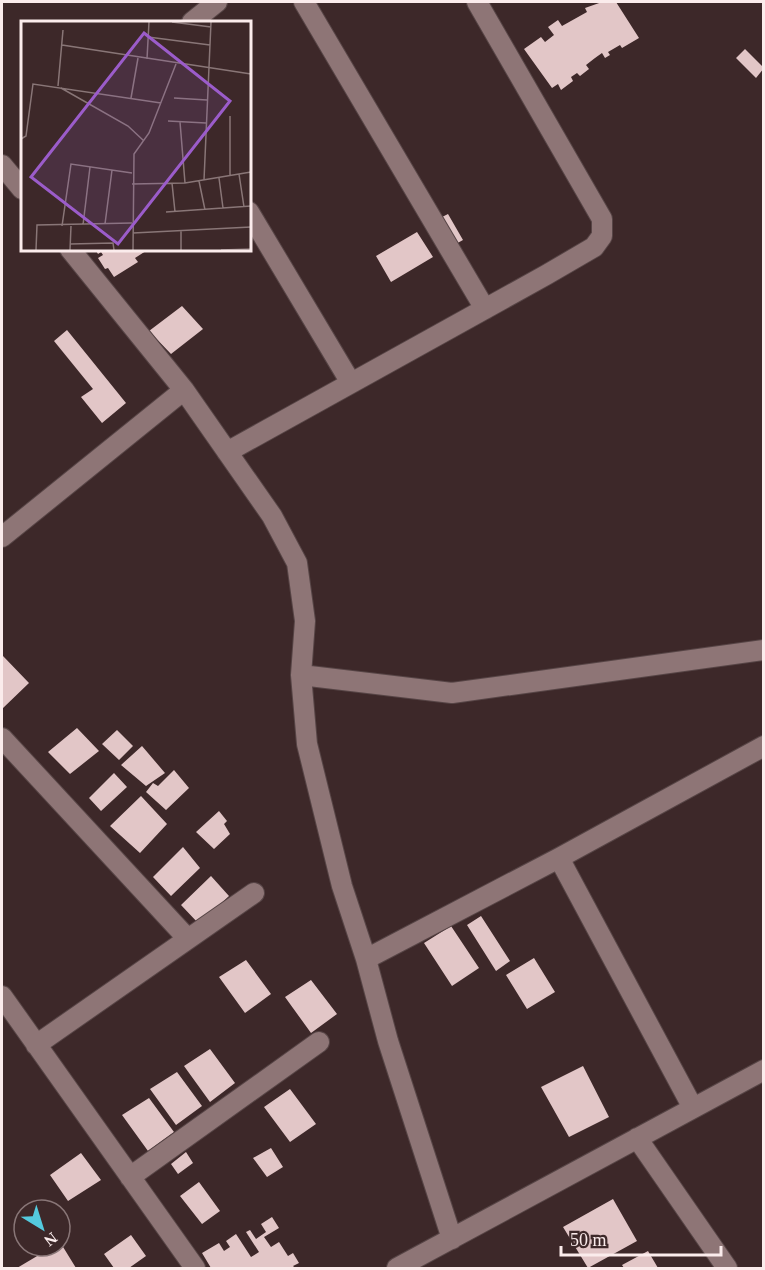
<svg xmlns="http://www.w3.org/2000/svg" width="765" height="1270" font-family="'Times New Roman',serif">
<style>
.building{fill:#e2c6c7}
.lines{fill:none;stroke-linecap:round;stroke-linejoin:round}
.minor-casing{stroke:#574546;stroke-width:22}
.minor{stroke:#8e7576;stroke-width:20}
.inset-road{fill:none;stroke:#897677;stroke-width:1.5}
.view{fill:#9b5cca;fill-opacity:0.15;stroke:#9b5cca;stroke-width:3}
.inset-edge{fill:none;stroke:#fbecec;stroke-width:3}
</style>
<rect width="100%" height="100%" fill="#3d2829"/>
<!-- building -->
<path class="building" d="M 602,2 L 616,2 L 639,38 L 622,48 L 620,45 L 608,52 L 610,55 L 605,58 L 602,53 L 595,58 L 586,65 L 589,69 L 580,76 L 577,73 L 571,77 L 573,81 L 561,90 L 558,84 L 552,88 L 524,49 L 541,37 L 545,42 L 554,35 L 548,27 L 558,20 L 562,26 L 587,12 L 585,8 Z
M 745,49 L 764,68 L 756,78 L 736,58 Z
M 448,214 L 463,240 L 454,245 L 438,219 Z
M 417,232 L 433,257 L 391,282 L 376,256 Z
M 95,249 L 155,249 L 151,252 L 149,249 L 135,258 L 138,262 L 114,277 L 108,268 L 105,269 L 98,258 L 103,255 L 101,252 L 98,254 Z
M 182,306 L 203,329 L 171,354 L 149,331 Z
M 67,330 L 126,403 L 102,423 L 81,397 L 93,389 L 54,341 Z
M 3,656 L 29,683 L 2,709 L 2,658 Z
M 77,728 L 99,751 L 70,774 L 48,752 Z
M 117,730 L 133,746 L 119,760 L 102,744 Z
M 142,746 L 165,773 L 146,786 L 121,765 Z
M 174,770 L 189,788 L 166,810 L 146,792 L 153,783 L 158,786 Z
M 114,773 L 127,787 L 101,811 L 89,798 Z
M 141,796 L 167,824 L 140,853 L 110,826 Z
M 219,811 L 227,821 L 224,824 L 230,834 L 214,849 L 196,832 Z
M 183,847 L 200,868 L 171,896 L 153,877 Z
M 211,876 L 229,896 L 199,924 L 181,905 Z
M 481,916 L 510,961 L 496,971 L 467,925 Z
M 451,926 L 479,968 L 452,986 L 424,943 Z
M 534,958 L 555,992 L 527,1009 L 506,975 Z
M 246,960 L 271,994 L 245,1013 L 219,977 Z
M 311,980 L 337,1014 L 311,1033 L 285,997 Z
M 210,1049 L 235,1083 L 210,1102 L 184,1066 Z
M 583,1066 L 609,1117 L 569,1137 L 541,1087 Z
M 177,1072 L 202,1106 L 176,1125 L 150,1089 Z
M 290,1089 L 316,1124 L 290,1142 L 264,1107 Z
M 149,1098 L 174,1132 L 148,1151 L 122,1115 Z
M 271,1148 L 283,1167 L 267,1177 L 253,1158 Z
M 186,1152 L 193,1163 L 178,1174 L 171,1164 Z
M 81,1153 L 101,1180 L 68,1201 L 50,1175 Z
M 199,1182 L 220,1211 L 202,1224 L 180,1196 Z
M 613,1199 L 637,1241 L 588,1268 L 563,1227 Z
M 272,1217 L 279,1228 L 264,1237 L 271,1247 L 279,1242 L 288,1256 L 293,1253 L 299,1263 L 293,1266 L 295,1268 L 211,1268 L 202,1253 L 219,1243 L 224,1251 L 230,1247 L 226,1241 L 236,1234 L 251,1257 L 259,1252 L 246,1232 L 250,1230 L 256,1239 L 266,1232 L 261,1224 Z
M 131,1235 L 146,1256 L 129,1268 L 114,1268 L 104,1254 Z
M 60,1242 L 76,1268 L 17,1268 L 54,1246 L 60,1246 Z
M 648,1251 L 658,1268 L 624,1268 L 622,1265 Z"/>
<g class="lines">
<defs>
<path id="minor" d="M 304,2 L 485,309
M 192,22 L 217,2
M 2,165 L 22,189
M 249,212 L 351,383
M 70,249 L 184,390 L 272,516 L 297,563 L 305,621 L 301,675 L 307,744 L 342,886 L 366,959 L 388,1041 L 452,1239
M 227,452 L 546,275 L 594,247 L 602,236 L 602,219 L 477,2
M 2,537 L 184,390
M 301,675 L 452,693 L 764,650
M 2,738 L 188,939
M 559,858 L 693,1108
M 366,959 L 559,858 L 764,746
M 2,996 L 195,1268
M 36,1045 L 254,893
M 637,1138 L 727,1268
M 130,1177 L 319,1042
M 397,1268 L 764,1070"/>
</defs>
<!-- minor casing -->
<use href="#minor" class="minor-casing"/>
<!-- minor -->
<use href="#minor" class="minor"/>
</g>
<!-- overview -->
<g transform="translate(21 21)">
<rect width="230" height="230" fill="#3d2829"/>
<path class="inset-road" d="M 151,1 L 190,6M 127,16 L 189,24M 41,24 L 230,53M 126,38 L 128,1M 37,65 L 42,9M 40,67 L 107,105 L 123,120M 110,77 L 117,37M 153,77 L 186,79M 209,95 L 209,155M 147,100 L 185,102M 159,101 L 164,162M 0,118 L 5,115 L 12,63 L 140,82M 218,153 L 223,186M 198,157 L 202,187M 183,159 L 190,1M 178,160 L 184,189M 151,162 L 154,191M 111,163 L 164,162 L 230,151M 145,191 L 230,185M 84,203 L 91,149M 62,204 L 69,146M 41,205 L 50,143 L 111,152M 160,210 L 160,229M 112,212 L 230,206M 49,223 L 92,222 L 93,229M 15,229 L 16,204 L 111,202M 49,229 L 50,205M 112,229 L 113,133 L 128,112 L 155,43M 200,229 L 230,228"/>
<path class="view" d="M 123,12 L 209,80 L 97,223 L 10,156 Z"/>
<rect width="230" height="230" class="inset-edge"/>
</g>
<!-- border -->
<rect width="765" height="1270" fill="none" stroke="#fbecec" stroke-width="6"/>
<!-- north arrow -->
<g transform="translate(42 1228) rotate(142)"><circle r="28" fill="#3d2829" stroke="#897677" stroke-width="1.5"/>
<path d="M0-4.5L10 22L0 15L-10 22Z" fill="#54cade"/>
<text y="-9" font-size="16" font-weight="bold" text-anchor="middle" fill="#fbecec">N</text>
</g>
<!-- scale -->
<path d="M561 1246v9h160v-9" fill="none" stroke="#fbecec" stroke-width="3"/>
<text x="570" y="1246" font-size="18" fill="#fbecec" stroke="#3d2829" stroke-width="4.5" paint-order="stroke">50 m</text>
</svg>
